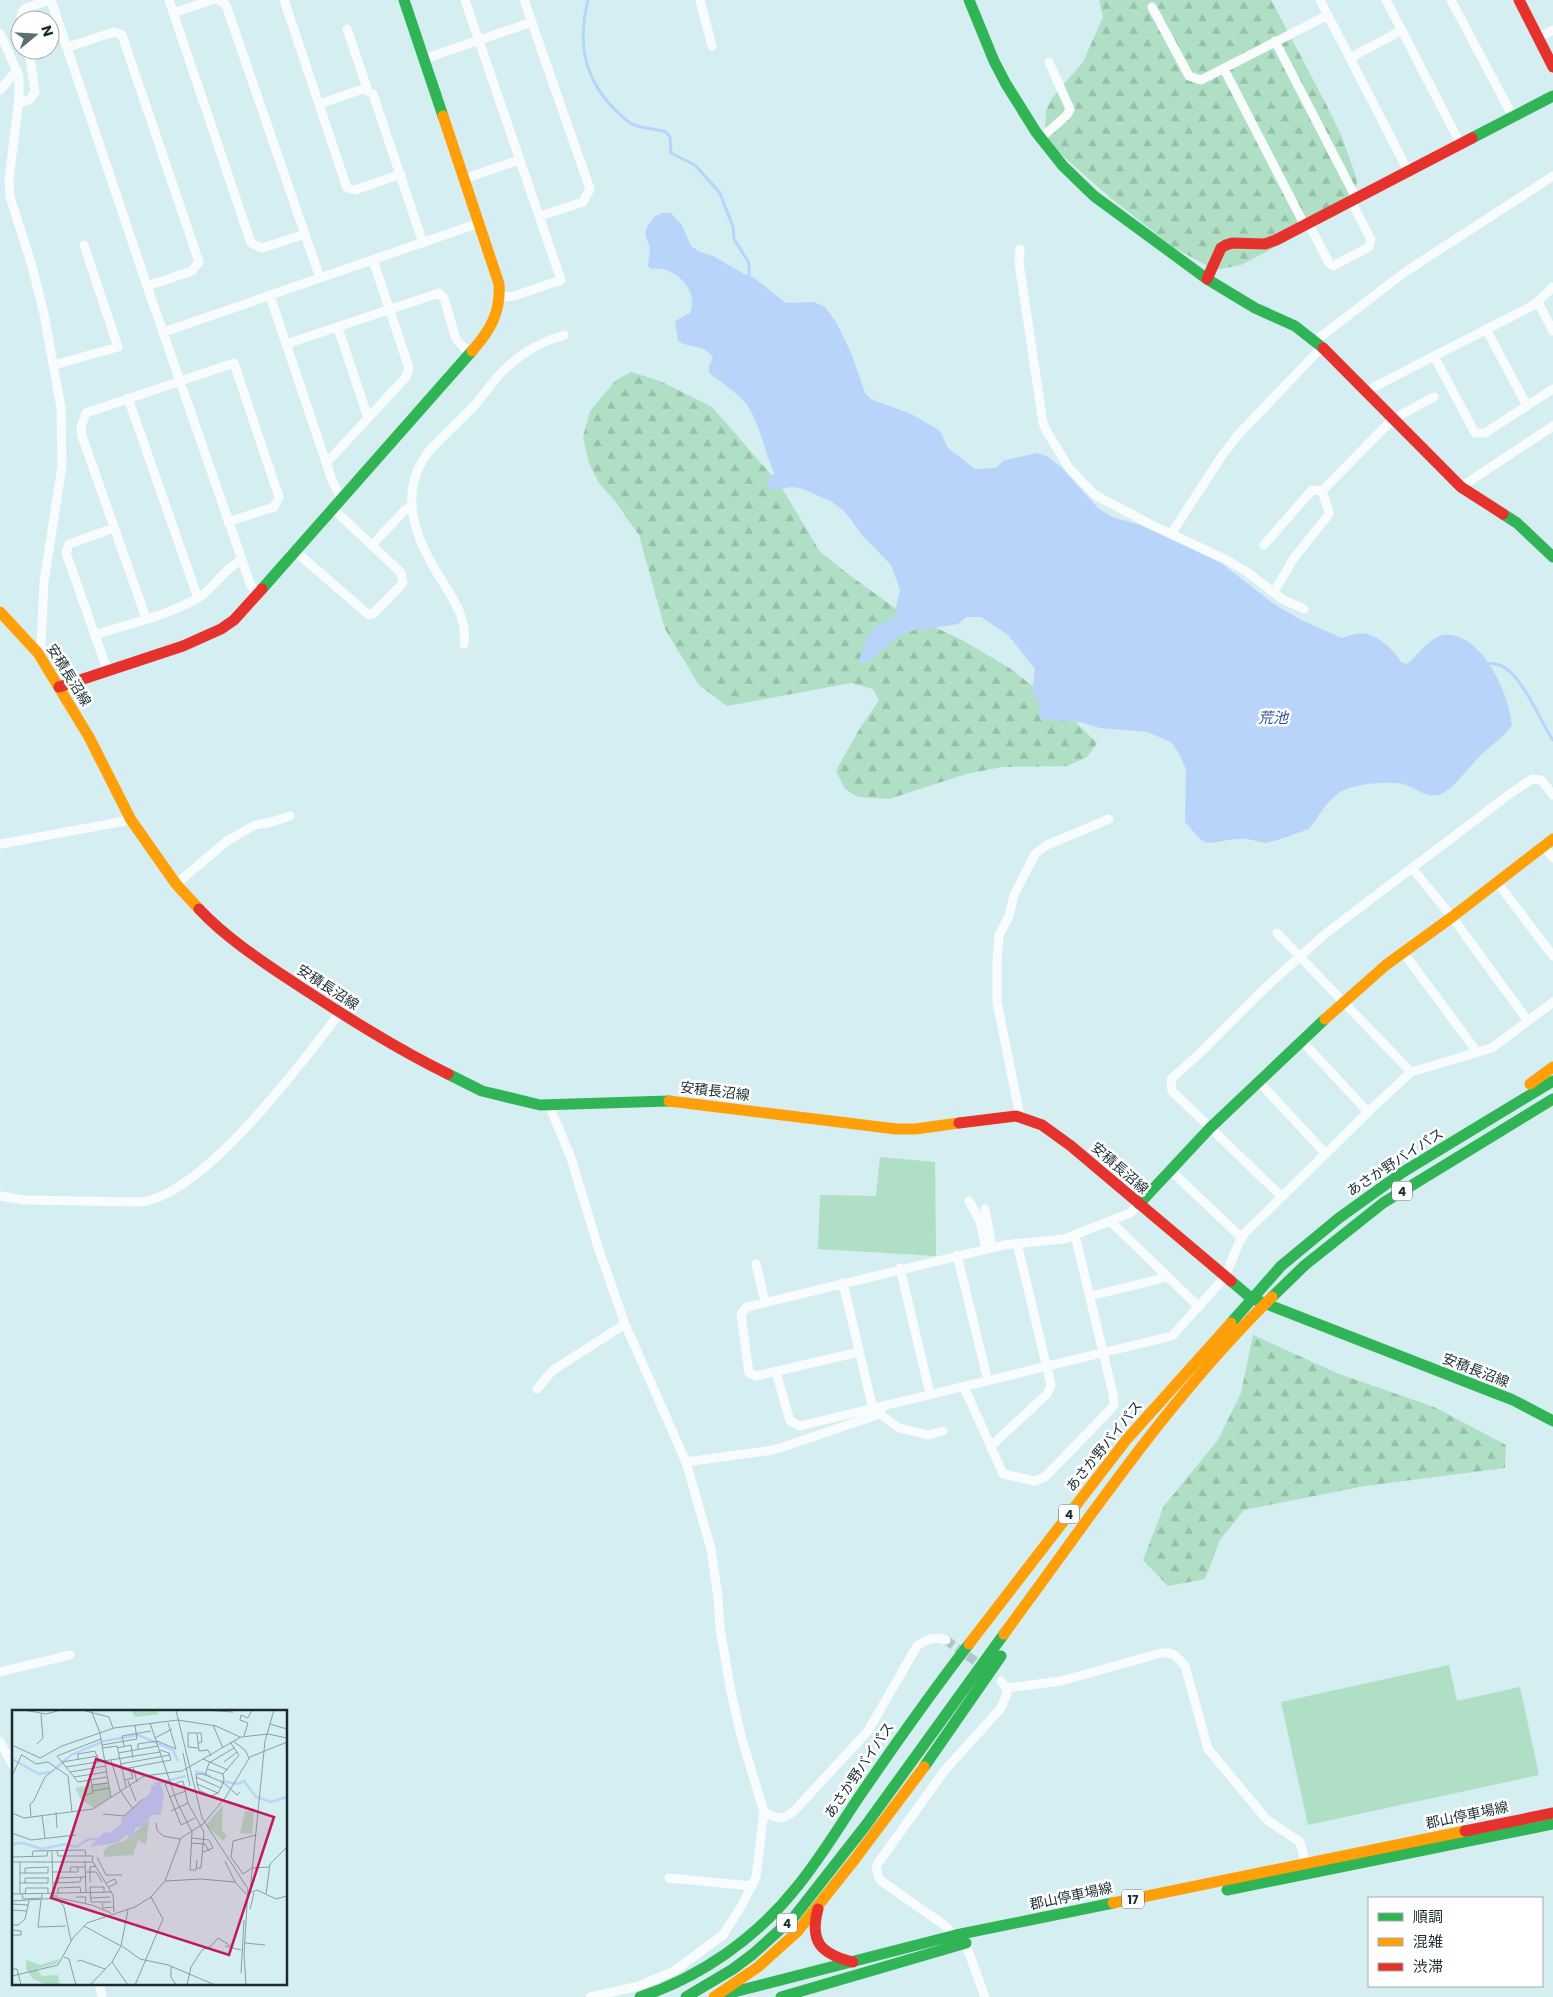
<svg xmlns="http://www.w3.org/2000/svg" width="1553" height="1997" font-family="Poppins,'Noto Sans JP',sans-serif">
<style>
.green{fill:#afdfc4}
.forest{fill:url(#forest-firs)}
.water{fill:#b9d4fa}
.lines{fill:none;stroke-linecap:round;stroke-linejoin:round}
.stream{stroke:#b9d4fa;stroke-width:3}
.street-tunnel{stroke:#afc7ca;stroke-width:9;stroke-dasharray:9 4.5;stroke-linecap:butt}
.street{stroke:#f9fcfd;stroke-width:9}
.fast{stroke:#30b455;stroke-width:11}
.slow{stroke:#ff9f0a;stroke-width:11}
.jam{stroke:#e5322d;stroke-width:11}
.labels{text-anchor:middle;dominant-baseline:central;stroke-width:5;stroke-linejoin:round;paint-order:stroke}
.shield{fill:#fff;stroke:#5f6b6d;stroke-width:1}
.shield-label{font-size:12px;font-weight:bold;fill:#1a2c2f}
.street-label{font-size:14px;fill:#1a2c2f;stroke:#fff}
.water-label{font-size:15px;font-style:italic;fill:#2d509d;stroke:#fff}
.inset-river{fill:none;stroke:#b9d4fa;stroke-width:2.5}
.inset-road{fill:none;stroke:#8aa0a3;stroke-width:1}
.view{fill:#c2185b;fill-opacity:0.15;stroke:#c2185b;stroke-width:2.5}
.inset-edge{fill:none;stroke:#1a2c2f;stroke-width:2.5}
</style>
<defs>
<pattern id="forest-firs" width="22" height="20" patternUnits="userSpaceOnUse" patternTransform="scale(1.25)"><rect width="22" height="20" fill="#afdfc4"/><path d="M5 1l3.5 6h-7zM16 11l3.5 6h-7z" fill="#96c0a9"/></pattern>
</defs>
<rect width="100%" height="100%" fill="#d4eef1"/>
<!-- green -->
<path class="green" d="M 880,1157 L 935,1162 L 936,1256 L 818,1249 L 820,1195 L 876,1196 Z
M 1449,1665 L 1457,1701 L 1520,1687 L 1539,1775 L 1308,1825 L 1281,1702 Z"/>
<!-- forest -->
<path class="forest" d="M 1099,0 L 1271,0 L 1326,104 L 1342,137 L 1357,180 L 1355,198 L 1342,212 L 1241,265 L 1215,270 L 1173,247 L 1112,199 L 1048,143 L 1045,133 L 1046,110 L 1053,97 L 1083,62 L 1103,17 Z
M 631,372 L 660,381 L 712,407 L 780,485 L 820,552 L 852,577 L 899,611 L 960,639 L 1008,667 L 1060,707 L 1097,743 L 1087,757 L 1067,766 L 1002,767 L 966,774 L 889,799 L 858,797 L 845,789 L 836,771 L 857,733 L 879,700 L 873,689 L 851,683 L 727,706 L 699,685 L 665,629 L 639,535 L 615,501 L 599,483 L 589,463 L 583,437 L 590,411 L 616,380 Z
M 1253,1335 L 1339,1374 L 1434,1407 L 1506,1445 L 1505,1468 L 1365,1486 L 1244,1510 L 1220,1540 L 1205,1579 L 1168,1586 L 1143,1560 L 1164,1506 L 1218,1440 L 1241,1393 Z"/>
<!-- water -->
<path class="water" d="M 662,213 L 671,213 L 682,225 L 691,246 L 700,252 L 713,256 L 744,274 L 753,277 L 786,303 L 814,302 L 825,307 L 836,322 L 852,355 L 865,393 L 871,399 L 911,414 L 934,427 L 940,431 L 948,448 L 975,469 L 996,468 L 1003,461 L 1010,459 L 1037,453 L 1046,456 L 1061,467 L 1098,508 L 1112,517 L 1140,525 L 1221,563 L 1274,604 L 1303,621 L 1342,638 C 1350,635 1358,632 1367,634 C 1380,637 1394,650 1401,662 L 1406,664 L 1411,661 C 1418,653 1432,637 1443,635 C 1481,630 1510,695 1512,725 C 1504,737 1493,744 1482,754 C 1470,765 1453,791 1438,795 C 1426,798 1416,788 1406,785 C 1391,780 1351,784 1339,793 C 1327,801 1318,817 1310,828 C 1305,831 1270,843 1265,843 C 1258,842 1252,839 1245,839 C 1233,838 1219,843 1206,843 L 1199,838 L 1185,822 L 1186,769 L 1179,754 L 1171,742 L 1147,732 L 1100,728 L 1080,722 L 1040,719 L 1039,703 L 1032,693 L 1035,669 L 1008,635 L 981,617 L 966,617 L 958,624 L 911,631 L 901,635 L 892,641 L 870,661 L 859,663 L 859,659 C 865,651 865,636 873,629 C 880,622 891,623 897,615 L 896,606 L 900,590 L 891,565 L 862,535 L 845,512 L 832,502 L 803,489 L 792,487 L 771,490 L 768,485 L 768,480 L 774,473 C 765,452 760,426 748,406 C 738,393 722,383 709,373 L 709,366 L 713,358 C 705,344 690,349 678,341 L 675,321 L 690,313 C 700,291 674,265 652,269 L 648,266 L 650,248 L 645,234 L 647,227 L 654,217 Z"/>
<g class="lines">
<!-- stream -->
<path class="stream" d="M 588,0 C 575,51 588,90 630,123 C 637,128 657,129 666,132 L 670,137 L 671,153 L 695,165 L 720,193 L 733,227 L 734,239 L 749,263 L 749,280
M 1487,664 C 1518,657 1539,722 1553,740"/>
<!-- street-tunnel -->
<path class="street-tunnel" d="M 946,1640 L 983,1667"/>
<!-- street -->
<path class="street" d="M 51,0 L 147,286 L 250,583 L 257,595
M 169,0 L 251,243 L 262,248 L 305,234
M 218,0 L 226,5 L 320,278
M 284,0 L 347,188 L 355,190 L 401,174
M 465,0 L 561,280 L 514,296 L 499,297
M 524,0 L 590,189 L 583,202 L 540,216
M 700,0 L 712,46
M 1320,0 L 1408,171
M 1386,0 L 1460,143
M 1451,0 L 1513,117
M 1152,7 L 1189,76 L 1201,80 L 1328,15
M 173,13 L 212,0
M 22,20 L 21,15 L 24,9 L 49,0
M 347,29 L 368,91
M 0,33 L 19,76 L 19,98 L 9,180 L 10,197 L 32,266 L 44,314 L 61,408 L 62,466 L 44,582 L 41,645 L 38,653
M 1539,37 L 1553,30
M 1275,41 L 1356,198
M 68,47 L 114,32 L 122,35 L 199,262 L 192,271 L 147,286
M 1350,58 L 1402,30
M 424,59 L 532,22
M 1224,69 L 1304,224
M 0,90 L 17,70
M 19,103 L 30,99 L 35,92 L 29,50
M 319,104 L 363,89 L 373,94 L 423,243
M 1041,138 L 1067,115 L 1070,109 L 1049,62
M 464,179 L 519,160
M 1308,222 L 1329,263 L 1333,266 L 1369,247 L 1371,240 L 1351,201
M 1020,249 L 1019,263 L 1043,423 L 1047,432 L 1069,468 L 1095,495 L 1150,524 L 1225,559 L 1247,572 L 1282,599 L 1304,609
M 270,296 L 333,483 L 342,499
M 1538,302 L 1553,331
M 338,328 L 368,418
M 1486,329 L 1527,406
M 164,332 L 479,223
M 1315,341 L 1405,272 L 1553,176
M 286,344 L 439,293 L 444,298 L 456,339 L 469,353
M 1434,356 L 1475,433 L 1485,433 L 1553,389
M 54,365 L 118,347 L 84,245
M 1366,391 L 1534,305 L 1553,287
M 128,398 L 198,598
M 326,462 L 331,458 L 406,377 L 409,368 L 373,260
M 1461,487 L 1553,426
M 1322,491 L 1393,419 L 1434,397
M 1171,534 L 1221,457 L 1238,435 L 1322,347
M 372,545 L 405,510 L 412,507
M 1264,545 L 1312,490 L 1322,491
M 296,552 L 369,615 L 373,614 L 403,583 L 401,573 L 394,566 L 333,509
M 1274,592 L 1294,558 L 1329,514 L 1329,512 L 1322,491
M 146,618 L 82,436 L 81,427 L 86,413 L 234,363 L 279,497 L 274,507 L 228,522
M 94,635 C 129,624 166,616 198,598 C 215,588 225,567 242,560
M 464,644 C 467,621 456,603 444,584 C 417,543 394,492 431,449 C 444,435 458,422 471,409 C 482,398 490,385 500,374 C 518,355 540,342 564,335
M 108,672 L 66,553 L 69,544 L 114,528
M 0,844 L 131,820
M 1544,846 L 1553,858
M 1412,868 L 1452,917 L 1528,1021
M 1497,882 L 1553,956
M 176,884 L 227,841 L 255,825 L 272,822 L 290,816
M 1277,933 L 1411,1072
M 1403,952 L 1477,1052
M 1302,1041 L 1368,1112
M 1259,1082 L 1326,1154
M 549,1105 L 571,1158 L 598,1247 L 625,1324 L 686,1462 L 711,1549 L 718,1597 L 720,1628 L 731,1692 L 741,1736 L 764,1812 L 756,1877 L 742,1905 L 723,1935 L 674,1971 L 639,1986 L 590,1997
M 1020,1116 L 997,1002 L 997,960 L 999,935 L 1009,916 L 1014,895 L 1035,854 L 1047,845 L 1109,819
M 1170,1170 L 1242,1238
M 0,1196 L 24,1200 L 139,1202 C 203,1197 301,1063 340,1013
M 1281,1196 L 1172,1091 L 1171,1079 L 1199,1054 L 1265,988 L 1325,934 L 1511,793 L 1532,779 L 1541,780 L 1553,795
M 969,1201 L 980,1221 L 986,1249
M 985,1209 L 992,1247
M 1110,1221 L 1199,1307
M 957,1255 L 988,1381
M 756,1264 L 765,1302
M 900,1268 L 930,1394
M 843,1283 L 873,1409
M 1090,1296 L 1156,1280 L 1166,1276
M 859,1352 L 756,1376 L 749,1373 L 741,1314 L 747,1307 L 1004,1245 L 1064,1239 L 1130,1213 L 1139,1204
M 776,1372 L 790,1421 L 800,1426 L 1172,1336 L 1225,1277 L 1240,1240 L 1245,1233 L 1368,1112 L 1411,1072 L 1492,1048 L 1553,1002
M 964,1387 L 1003,1474 L 1035,1481 L 1045,1477 L 1109,1411 L 1114,1405 L 1113,1394 L 1075,1235
M 537,1389 L 552,1371 L 625,1324
M 880,1414 L 899,1428 L 928,1435 L 943,1431
M 991,1446 L 1047,1394 L 1051,1385 L 1017,1243
M 686,1462 L 773,1450 L 786,1446 L 874,1416 L 880,1414 L 881,1407
M 0,1672 L 70,1655
M 1006,1688 L 1061,1681 L 1161,1653 L 1170,1653 L 1176,1656 L 1185,1666 L 1208,1749 L 1267,1820 L 1300,1842 L 1307,1868
M 0,1742 L 14,1767
M 764,1812 C 777,1819 783,1821 795,1810 L 868,1731 L 917,1646 C 926,1639 936,1636 946,1640
M 669,1878 L 752,1886
M 99,1983 L 102,1997
M 985,1997 L 969,1953 L 964,1943 L 944,1925 L 880,1880 L 876,1869 L 878,1863 L 945,1770 L 1001,1708 L 1007,1694 L 1006,1688 L 1001,1681"/>
<!-- fast -->
<path class="fast" d="M 404,0 L 443,116
M 969,0 L 994,61 L 1006,84 L 1036,132 L 1063,166 L 1094,196 L 1207,279 L 1255,308 L 1295,326 L 1323,348
M 1472,138 L 1553,96
M 1503,514 L 1517,523 L 1553,557
M 262,589 L 472,351
M 448,1074 L 482,1091 L 540,1105 L 669,1101
M 1139,1204 L 1210,1128 L 1325,1019
M 1231,1281 L 1251,1298 L 1513,1400 L 1553,1421
M 1272,1297 L 1305,1265 L 1383,1203 L 1553,1099
M 1231,1323 L 1281,1266 L 1339,1218 L 1403,1172 L 1553,1081
M 924,1767 L 1001,1656
M 1227,1890 L 1553,1824
M 726,1994 L 956,1935 L 1113,1903
M 640,1997 C 701,1977 756,1938 796,1888 C 820,1859 840,1825 861,1794 C 896,1743 931,1693 969,1644
M 686,1997 L 733,1969 L 753,1954 L 794,1917 L 866,1825 L 1004,1634
M 781,1997 L 966,1943"/>
<!-- slow -->
<path class="slow" d="M 443,116 L 499,284 C 501,312 490,331 472,351
M 0,612 L 38,653 L 89,737 L 131,820 L 176,884 L 199,909
M 1325,1019 L 1386,965 L 1452,917 L 1553,839
M 1530,1084 L 1553,1067
M 669,1101 L 896,1129 L 915,1129 L 959,1123
M 1004,1634 C 1089,1519 1169,1398 1272,1297
M 969,1644 L 1127,1439 L 1231,1323
M 1113,1903 L 1465,1831
M 714,1997 L 758,1967 L 797,1932 L 855,1859 L 924,1767"/>
<!-- jam -->
<path class="jam" d="M 1519,0 L 1553,67
M 1207,279 L 1221,248 L 1226,245 L 1232,243 L 1265,244 L 1276,240 L 1472,138
M 1323,348 L 1461,487 L 1503,514
M 59,687 L 183,646 L 221,629 L 234,620 L 262,589
M 199,909 C 226,938 263,962 296,984 C 345,1016 395,1048 448,1074
M 959,1123 L 1016,1116 L 1042,1125 L 1071,1146 L 1231,1281
M 1465,1831 L 1553,1813
M 818,1909 C 809,1942 821,1954 853,1962"/>
</g>
<g class="labels">
<!-- shield labels -->
<g class="shield">
<rect x="1392" y="1181.5" width="20" height="19" rx="4"/>
<rect x="1059" y="1504.5" width="20" height="19" rx="4"/>
<rect x="1122" y="1889.5" width="22" height="19" rx="4"/>
<rect x="777" y="1913.5" width="20" height="19" rx="4"/>
</g>
<g class="shield-label">
<text x="1402" y="1191">4</text>
<text x="1069" y="1514">4</text>
<text x="1133" y="1899">17</text>
<text x="787" y="1923">4</text>
</g>
<!-- street labels -->
<g class="street-label">
<text transform="translate(69 675) rotate(58)">安積長沼線</text>
<text transform="translate(328 987) rotate(33)">安積長沼線</text>
<text transform="translate(715 1091) rotate(7)">安積長沼線</text>
<text transform="translate(1395 1162) rotate(-33)">あさか野バイパス</text>
<text transform="translate(1120 1168) rotate(41)">安積長沼線</text>
<text transform="translate(1476 1370) rotate(21)">安積長沼線</text>
<text transform="translate(1104 1446) rotate(-51)">あさか野バイパス</text>
<text transform="translate(859 1770) rotate(-56)">あさか野バイパス</text>
<text transform="translate(1467 1815) rotate(-12)">郡山停車場線</text>
<text transform="translate(1071 1896) rotate(-12)">郡山停車場線</text>
</g>
<!-- water labels -->
<g class="water-label">
<text x="1273" y="717">荒池</text>
</g>
</g>
<!-- overview -->
<g transform="translate(12 1710)">
<rect width="275" height="275" fill="#d4eef1"/>
<path d="M 233,101 L 242,102 L 240,124 L 228,123 Z" fill="#afdfc4"/>
<path d="M 118,0 L 145,0 L 147,4 L 124,7 ZM 95,72 L 99,87 L 82,98 L 69,89 L 63,78 ZM 211,95 L 210,120 L 215,126 L 211,131 L 194,115 ZM 137,111 L 134,135 L 126,130 L 121,145 L 93,147 L 91,142 L 96,136 L 112,131 ZM 47,249 L 46,253 L 25,259 L 30,266 L 46,265 L 48,275 L 35,275 L 21,269 L 14,259 L 14,250 L 29,255 Z" fill="#afdfc4"/>
<path d="M 148,74 L 152,83 L 149,105 L 139,105 L 133,116 L 123,118 L 123,130 L 115,125 L 105,133 L 78,137 L 91,123 L 99,122 L 109,114 L 110,108 L 139,82 L 139,76 Z" fill="#b9d4fa"/>
<path class="inset-river" d="M 0,49 L 27,64 L 38,62M 43,59 L 59,45 L 92,31 L 126,25 L 161,40 L 166,51M 183,61 L 199,66M 209,71 L 226,74 L 232,71 L 244,87 L 259,92 L 275,87M 142,74 L 174,66M 0,134 L 11,133 L 30,139 L 53,134 L 64,137 L 77,129 L 87,129"/>
<path class="inset-road" d="M 12,0 L 34,4 L 49,0M 70,0 L 97,7 L 101,18M 79,0 L 88,23 L 99,88M 164,0 L 190,108 L 236,179 L 232,244 L 234,275M 191,0 L 221,2M 0,9 L 0,25M 138,13 L 165,92 L 180,122 L 178,160 L 184,160 L 185,150M 258,14 L 275,19M 201,15 L 211,38M 185,24 L 187,41 L 196,40 L 199,46M 232,26 L 236,13 L 228,10 L 229,5 L 236,8 L 240,0M 143,28 L 160,19M 89,29 L 45,46 L 66,72 L 95,67M 221,31 L 233,40 L 237,48M 218,32 L 227,45 L 211,64 L 212,70 L 211,73 L 209,78 L 206,83 L 199,86 L 187,80 L 185,74 L 184,64 L 191,64 L 208,71 L 211,73 L 213,74 L 225,85 L 228,82M 186,33 L 190,32 L 189,23 L 176,23 L 176,37 L 186,38M 25,34 L 31,28 L 29,4M 0,35 L 28,48 L 50,36 L 102,18 L 166,10 L 204,16 L 228,27M 90,35 L 125,29 L 123,15M 112,36 L 110,26 L 139,21M 91,38 L 105,36 L 114,77M 105,38 L 119,35 L 121,48M 126,40 L 126,34 L 145,31 L 164,39 L 156,13M 106,43 L 146,36M 171,43 L 178,76M 10,45 L 24,54 L 36,52 L 56,66 L 60,102M 66,49 L 66,44 L 83,41 L 87,52M 191,49 L 216,60M 99,50 L 108,80M 50,52 L 86,46M 212,52 L 225,42M 108,54 L 158,45M 54,57 L 148,42M 121,57 L 125,72M 111,59 L 159,50 L 157,43 L 148,40M 195,59 L 211,64M 58,62 L 94,56M 193,65 L 197,53 L 222,38M 0,66 L 10,44M 62,67 L 94,62M 184,67 L 209,78M 113,70 L 121,68 L 118,58M 116,71 L 124,91M 158,71 L 153,74 L 169,115 L 183,108M 185,74 L 206,83M 80,75 L 96,73M 159,75 L 171,71 L 176,93 L 192,122 L 189,158 L 184,158M 108,80 L 121,99M 81,81 L 97,78M 73,85 L 81,83 L 79,70M 157,87 L 174,81M 159,101 L 176,93M 44,102 L 45,118M 0,103 L 12,108 L 81,99 L 132,66 L 170,61 L 229,27 L 256,24 L 275,28M 91,104 L 112,106 L 131,89M 30,105 L 33,128M 19,107 L 18,94 L 21,92 L 33,67 L 43,59M 144,113 L 145,120 L 151,126 L 168,129M 0,123 L 19,130 L 64,125M 244,125 L 221,131 L 219,147 L 231,164 L 240,158 L 257,157M 180,128 L 197,130 L 201,138 L 191,142M 179,133 L 193,134 L 197,141M 40,141 L 41,186 L 46,186M 45,141 L 46,146 L 81,146 L 80,152M 0,147 L 35,146 L 36,141M 20,147 L 21,141 L 73,140 L 74,146M 85,147 L 94,165 L 110,165M 73,151 L 74,183M 213,151 L 223,172M 0,152 L 81,152 L 101,185 L 102,202M 8,152 L 8,184M 41,162 L 66,162 L 66,157M 58,162 L 59,157 L 73,157M 73,162 L 84,162 L 90,172M 8,163 L 36,163 L 36,158M 13,163 L 13,158 L 37,157M 154,171 L 189,169 L 223,172 L 234,184M 78,172 L 78,157 L 84,156M 8,173 L 36,173 L 36,168M 13,173 L 13,168 L 37,168M 41,173 L 68,172 L 69,167M 46,173 L 46,168 L 73,167M 94,173 L 103,169 L 105,173 L 97,177M 92,182 L 92,177 L 78,177 L 79,192 L 99,192M 238,182 L 253,31 L 262,0M 46,183 L 46,178 L 68,177 L 69,183M 0,184 L 100,182M 10,184 L 11,189 L 30,188 L 30,183M 13,184 L 14,178 L 36,178 L 36,183M 235,184 L 245,180 L 264,189 L 275,186M 254,184 L 258,154 L 275,137M 64,187 L 74,187 L 73,193M 79,188 L 98,187M 46,189 L 52,197 L 59,231M 29,190 L 26,217 L 54,216M 0,191 L 47,188 L 80,195 L 99,203M 90,193 L 91,198 L 102,197M 0,194 L 16,195M 238,199 L 242,183M 0,200 L 15,201M 0,215 L 6,215 L 13,209 L 17,191M 72,216 L 109,236 L 116,200M 0,220 L 9,221 L 9,225 L 0,225M 233,233 L 253,235M 110,236 L 128,249 L 156,255 L 203,275M 213,236 L 229,240M 52,247 L 57,249 L 64,275M 65,252 L 68,250 L 93,259M 100,252 L 116,275M 159,256 L 159,267 L 164,275M 0,259 L 5,259 L 9,275M 229,263 L 232,210M 0,266 L 46,255 L 61,228 L 75,213 L 123,197 L 139,187 L 153,171 L 169,128 L 191,114 L 213,88 L 238,47 L 275,32M 78,275 L 100,252 L 109,236M 123,275 L 151,209 L 139,187M 175,275 L 179,257 L 190,240 L 199,236 L 206,228 L 219,236"/>
<path class="view" d="M 84,49 L 262,107 L 217,245 L 39,188 Z"/>
<rect width="275" height="275" class="inset-edge"/>
</g>
<!-- legend -->
<rect x="1368" y="1897" width="175" height="90" fill="#ffffff" stroke="#a3abac"/>
<rect x="1378" y="1913" width="25" height="8" fill="#30b455" stroke="#a3abac"/>
<text x="1413" y="1922" font-size="15" fill="#1a2c2f">順調</text>
<rect x="1378" y="1938" width="25" height="8" fill="#ff9f0a" stroke="#a3abac"/>
<text x="1413" y="1947" font-size="15" fill="#1a2c2f">混雑</text>
<rect x="1378" y="1963" width="25" height="8" fill="#e5322d" stroke="#a3abac"/>
<text x="1413" y="1972" font-size="15" fill="#1a2c2f">渋滞</text>
<!-- north arrow -->
<g transform="translate(35 35) rotate(72)"><circle r="24" fill="#ffffff" stroke="#a3abac"/>
<path d="M0-4L9 19L0 12L-9 19Z" fill="#5b7073"/>
<text y="-8" font-size="14" font-weight="bold" text-anchor="middle" fill="#1a2c2f">N</text>
</g>
</svg>
